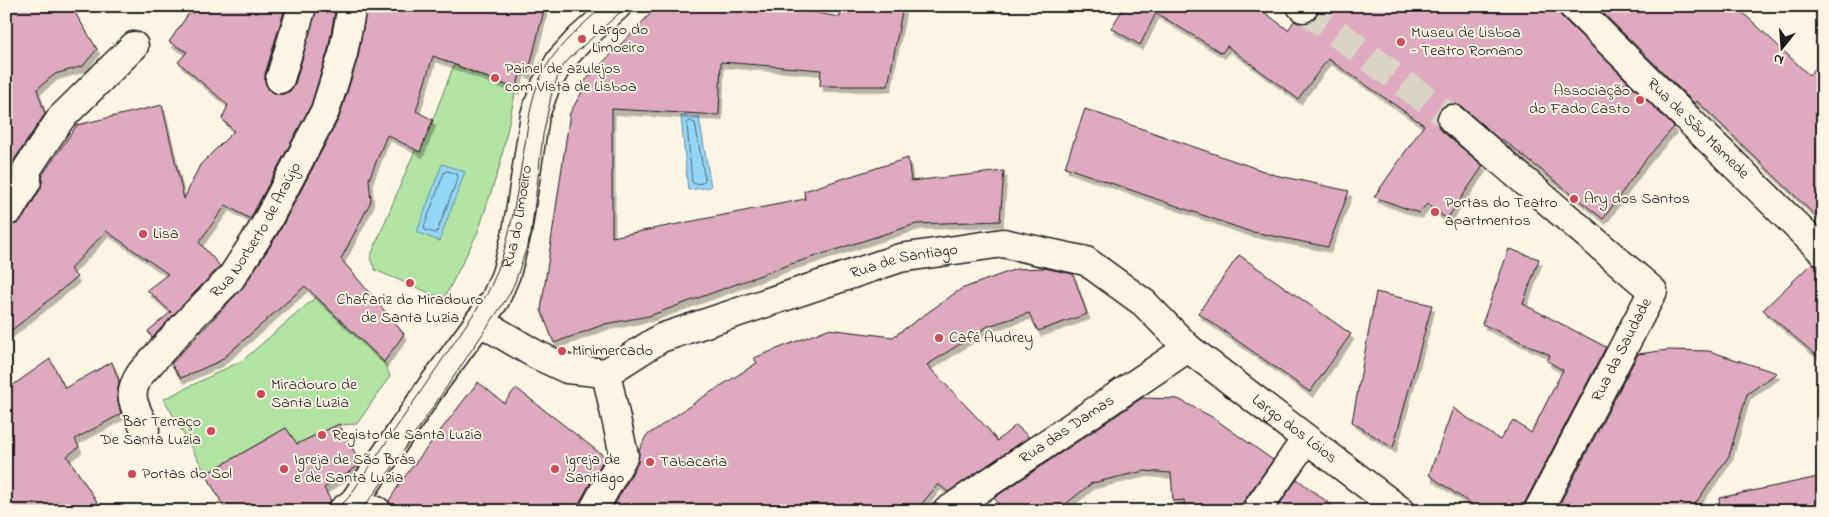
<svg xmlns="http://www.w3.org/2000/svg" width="1829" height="517" font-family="'Indie Flower',sans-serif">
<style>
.green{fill:#b1e3a3;stroke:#668060}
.water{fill:#95d6f7;stroke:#658c9f}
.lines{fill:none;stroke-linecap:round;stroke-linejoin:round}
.shore{stroke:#4c6674;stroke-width:1}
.building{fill:#dfa9c0;stroke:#1c1c1c;filter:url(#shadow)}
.street-tunnel{stroke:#dad4c7;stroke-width:28;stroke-dasharray:28 14;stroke-linecap:butt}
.street-casing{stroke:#1c1c1c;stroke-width:31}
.secondary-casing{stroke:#1c1c1c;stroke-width:31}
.street{stroke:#fcf5e5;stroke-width:28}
.secondary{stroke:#fcf5e5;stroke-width:28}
.tram{stroke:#1c1c1c;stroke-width:1}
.poi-dot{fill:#d1495b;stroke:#fcf5e5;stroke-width:2}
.labels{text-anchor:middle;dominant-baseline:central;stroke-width:4;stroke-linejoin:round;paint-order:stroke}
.poi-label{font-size:16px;fill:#1c1c1c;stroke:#fcf5e5;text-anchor:start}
.street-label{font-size:16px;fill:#1c1c1c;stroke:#fcf5e5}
</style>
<defs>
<filter id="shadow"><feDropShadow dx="3" dy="5.5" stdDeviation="0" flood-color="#0004"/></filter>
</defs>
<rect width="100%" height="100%" fill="#fcf5e5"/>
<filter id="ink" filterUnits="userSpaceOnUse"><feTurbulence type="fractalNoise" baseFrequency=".02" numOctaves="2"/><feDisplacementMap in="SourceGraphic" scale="10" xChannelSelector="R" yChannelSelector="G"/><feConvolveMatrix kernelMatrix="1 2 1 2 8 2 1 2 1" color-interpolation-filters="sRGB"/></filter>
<g filter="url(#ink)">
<!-- green -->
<path class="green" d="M 454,65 L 516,89 L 500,165 L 478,232 L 444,299 L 375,270 L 370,258 L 415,150 L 420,152 Z
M 316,297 L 384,362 L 390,376 L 357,424 L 339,425 L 297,444 L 286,428 L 206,474 L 164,399 L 243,360 Z"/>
<!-- water -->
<path class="water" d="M 681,116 L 699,117 L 711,187 L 688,190 Z
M 442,164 L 465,172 L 439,241 L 417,232 Z"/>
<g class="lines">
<!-- shore -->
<path class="shore" d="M 690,121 L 695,123 L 705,180 L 703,183 L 695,184 L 692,182 L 687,124 Z
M 447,171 L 457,174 L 458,177 L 437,232 L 435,233 L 425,230 L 424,227 L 444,173 Z"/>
</g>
<!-- building -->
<path class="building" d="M 6,6 L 71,6 L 97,49 L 83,66 L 55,74 L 37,89 L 45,114 L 14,160 L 11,177 L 6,186 Z
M 194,6 L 280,6 L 285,8 L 265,74 L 265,82 L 269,90 L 276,94 L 283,94 L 290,91 L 295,84 L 317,6 L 336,6 L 328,50 L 311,105 L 250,219 L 226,205 L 199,242 L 220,266 L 152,338 L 148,331 L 171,312 L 147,290 L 168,274 L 106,231 L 70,269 L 77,277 L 6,335 L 6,225 L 17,224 L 23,218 L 41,188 L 43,174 L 77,125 L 162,105 L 184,199 L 200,165 L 234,131 L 222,119 L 228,105 L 178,62 L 187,52 L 169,42 Z
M 367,6 L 545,6 L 528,74 L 521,71 L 516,89 L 433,56 L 416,111 L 433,120 L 420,152 L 387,135 L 369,179 L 371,201 L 341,259 L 404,334 L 384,362 L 305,286 L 220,361 L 181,378 L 171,364 L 244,286 L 278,234 L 339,118 L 358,57 Z
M 658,6 L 777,6 L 840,17 L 841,6 L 903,6 L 888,86 L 820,86 L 821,70 L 721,62 L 719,115 L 612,109 L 612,237 L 805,199 L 804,191 L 908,158 L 911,181 L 1004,171 L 1000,221 L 916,224 L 791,264 L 649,316 L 605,324 L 554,343 L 541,310 L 570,113 L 583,90 L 577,89 Z
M 1125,6 L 1256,6 L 1288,30 L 1294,21 L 1299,23 L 1307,23 L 1314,19 L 1318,12 L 1318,6 L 1558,6 L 1558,11 L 1562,17 L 1674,127 L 1646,159 L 1603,219 L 1502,139 L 1501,141 L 1462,107 L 1455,104 L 1447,104 L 1440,109 L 1437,116 L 1437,125 L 1442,131 L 1483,166 L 1447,219 L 1427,204 L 1419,213 L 1374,197 L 1424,125 L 1328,59 L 1298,99 L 1227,46 L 1222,53 L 1156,13 L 1140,45 L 1111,28 Z
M 1596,6 L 1736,6 L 1809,75 L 1823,60 L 1823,223 L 1697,101 L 1695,104 Z
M 1085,109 L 1275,175 L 1349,191 L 1328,247 L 1248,231 L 1065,167 Z
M 1509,249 L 1539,259 L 1523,304 L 1606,347 L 1524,504 L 1523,511 L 1481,511 L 1429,475 L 1453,408 L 1500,440 L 1513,420 L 1531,433 L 1563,370 L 1547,361 L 1550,355 L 1482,324 Z
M 1239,255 L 1351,334 L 1310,392 L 1198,313 Z
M 1812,263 L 1823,267 L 1823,361 L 1763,310 Z
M 1044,268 L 1073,274 L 1087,314 L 1038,331 L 1029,313 L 988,326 L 927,365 L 989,430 L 997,441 L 1016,425 L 1029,437 L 948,492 L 938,484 L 916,511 L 611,511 L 638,463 L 639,451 L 646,436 L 700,399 L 757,363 L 754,358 L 828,329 L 893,337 L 961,289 L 1016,269 Z
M 1376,292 L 1432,305 L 1393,448 L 1352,422 Z
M 1668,350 L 1709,351 L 1777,373 L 1747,394 L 1729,456 L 1690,511 L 1556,511 L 1638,354 Z
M 50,359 L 65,388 L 112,362 L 119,381 L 117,396 L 121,414 L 75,439 L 79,447 L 67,456 L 103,511 L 6,511 L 6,390 Z
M 478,382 L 504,403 L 516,388 L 605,457 L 579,503 L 577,511 L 406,511 L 390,504 L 389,501 L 402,480 Z
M 1142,398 L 1178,399 L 1212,417 L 1273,460 L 1243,502 L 1241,511 L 1185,511 L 1184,500 L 1173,501 L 1171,473 L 1144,471 L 1092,483 L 1057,511 L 1005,511 L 994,498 Z
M 339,424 L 361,464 L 324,488 L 331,501 L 327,511 L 226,511 L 206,474 L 286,428 L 297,444 Z
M 1823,476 L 1823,511 L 1720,511 L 1719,498 Z
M 1297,479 L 1339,511 L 1275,511 Z"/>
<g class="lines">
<!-- street-tunnel -->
<path class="street-tunnel" d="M 1303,8 L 1452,119"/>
<defs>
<g id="street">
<path d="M 1301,6 L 1303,8"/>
<path id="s1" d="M 1573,6 L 1823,252"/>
<path d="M 280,79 L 302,7"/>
<path d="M 1452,119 L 1653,291 L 1538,511"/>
<path d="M 10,210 L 27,181 L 27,169 L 61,118 L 134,46"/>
<path id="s2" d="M 479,321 L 535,354 L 567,369 L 606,373 L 661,338 L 900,258 L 1003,243 L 1086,261 L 1144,303 L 1188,348 L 1401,511"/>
<path id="s3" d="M 145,429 C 135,406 125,396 141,373 L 192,317 L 231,278 L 264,227 L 325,111 L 343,54 L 352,6"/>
<path d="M 354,502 L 377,511"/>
<path d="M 593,511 L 624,455 L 606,373"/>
<path id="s4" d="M 947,511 L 1188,348"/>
<path d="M 1256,511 L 1306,439"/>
</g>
<g id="secondary">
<path id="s5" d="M 342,511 L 354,502 L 430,389 L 495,300 L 506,274 L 517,232 L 535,115 L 546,85 L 560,61 L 580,39 L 617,6"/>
</g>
</defs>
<!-- street casing -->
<use href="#street" class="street-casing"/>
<!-- secondary casing -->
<use href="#secondary" class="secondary-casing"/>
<!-- street -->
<use href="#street" class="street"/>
<!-- secondary -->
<use href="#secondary" class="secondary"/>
<!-- tram -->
<path class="tram" d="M 335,511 L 349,497 L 487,294 C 511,247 516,195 525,144 C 529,117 532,90 546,67 C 560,43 583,25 603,6
M 360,511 L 374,494 L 509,295 L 515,282 L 531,235 L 543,135 L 552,92 L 561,68 L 571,57 L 627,6"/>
</g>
</g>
<!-- markers -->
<g class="poi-dot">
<circle cx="582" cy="39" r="5"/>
<circle cx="1401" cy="42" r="5"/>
<circle cx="495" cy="78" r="5"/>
<circle cx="1640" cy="100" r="5"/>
<circle cx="1574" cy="199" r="5"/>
<circle cx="1435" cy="212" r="5"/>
<circle cx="143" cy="234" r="5"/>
<circle cx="410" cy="283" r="5"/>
<circle cx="939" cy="338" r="5"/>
<circle cx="562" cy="351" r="5"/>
<circle cx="261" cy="394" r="5"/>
<circle cx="211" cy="431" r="5"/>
<circle cx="322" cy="435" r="5"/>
<circle cx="650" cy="462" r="5"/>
<circle cx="284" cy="469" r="5"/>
<circle cx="555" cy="469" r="5"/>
<circle cx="132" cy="474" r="5"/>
</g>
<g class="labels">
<!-- poi labels -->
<g class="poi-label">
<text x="592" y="30">Largo do<tspan x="592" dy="18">Limoeiro</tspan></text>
<text x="1411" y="33">Museu de Lisboa<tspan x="1411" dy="18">- Teatro Romano</tspan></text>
<text x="505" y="69">Painel de azulejos<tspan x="505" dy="18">com Vista de Lisboa</tspan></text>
<text x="1630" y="91" text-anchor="end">Associação<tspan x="1630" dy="18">do Fado Casto</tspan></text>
<text x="1584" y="199">Ary dos Santos</text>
<text x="1445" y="203">Portas do Teatro<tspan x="1445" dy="18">apartmentos</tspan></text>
<text x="153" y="234">Lisa</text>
<text x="410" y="300" text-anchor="middle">Chafariz do Miradouro<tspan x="410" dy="18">de Santa Luzia</tspan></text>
<text x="949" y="338">Café Audrey</text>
<text x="572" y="351">Minimercado</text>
<text x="271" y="385">Miradouro de<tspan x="271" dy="18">Santa Luzia</tspan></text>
<text x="201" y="422" text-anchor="end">Bar Terraço<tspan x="201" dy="18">De Santa Luzia</tspan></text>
<text x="332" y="435">Registo de Santa Luzia</text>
<text x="294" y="460">Igreja de São Brás<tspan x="294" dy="18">e de Santa Luzia</tspan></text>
<text x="565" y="460">Igreja de<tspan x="565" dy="18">Santiago</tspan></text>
<text x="660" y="462">Tabacaria</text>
<text x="142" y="474">Portas do Sol</text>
</g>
<!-- street labels -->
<g class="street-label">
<text stroke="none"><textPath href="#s1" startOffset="175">Rua de São Mamede</textPath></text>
<text stroke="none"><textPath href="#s5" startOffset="348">Rua do Limoeiro</textPath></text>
<text stroke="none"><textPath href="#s3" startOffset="245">Rua Norberto de Araújo</textPath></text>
<text stroke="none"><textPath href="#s2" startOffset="460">Rua de Santiago</textPath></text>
<text transform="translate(1622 350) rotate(-63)">Rua da Saudade</text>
<text stroke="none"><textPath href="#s4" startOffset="145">Rua das Damas</textPath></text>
<text stroke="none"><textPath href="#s2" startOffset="914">Largo dos Lóios</textPath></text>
</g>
</g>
<!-- margin -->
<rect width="1829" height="517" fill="none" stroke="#fcf5e5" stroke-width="25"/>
<rect x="12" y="12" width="1804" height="492" fill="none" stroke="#1c1c1c" stroke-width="2" filter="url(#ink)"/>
<!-- north arrow -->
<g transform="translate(1782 48) rotate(197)" stroke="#fcf5e5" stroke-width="4" paint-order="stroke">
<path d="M0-4L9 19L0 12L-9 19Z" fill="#1c1c1c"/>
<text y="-8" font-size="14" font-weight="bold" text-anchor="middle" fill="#1c1c1c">N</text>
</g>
</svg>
